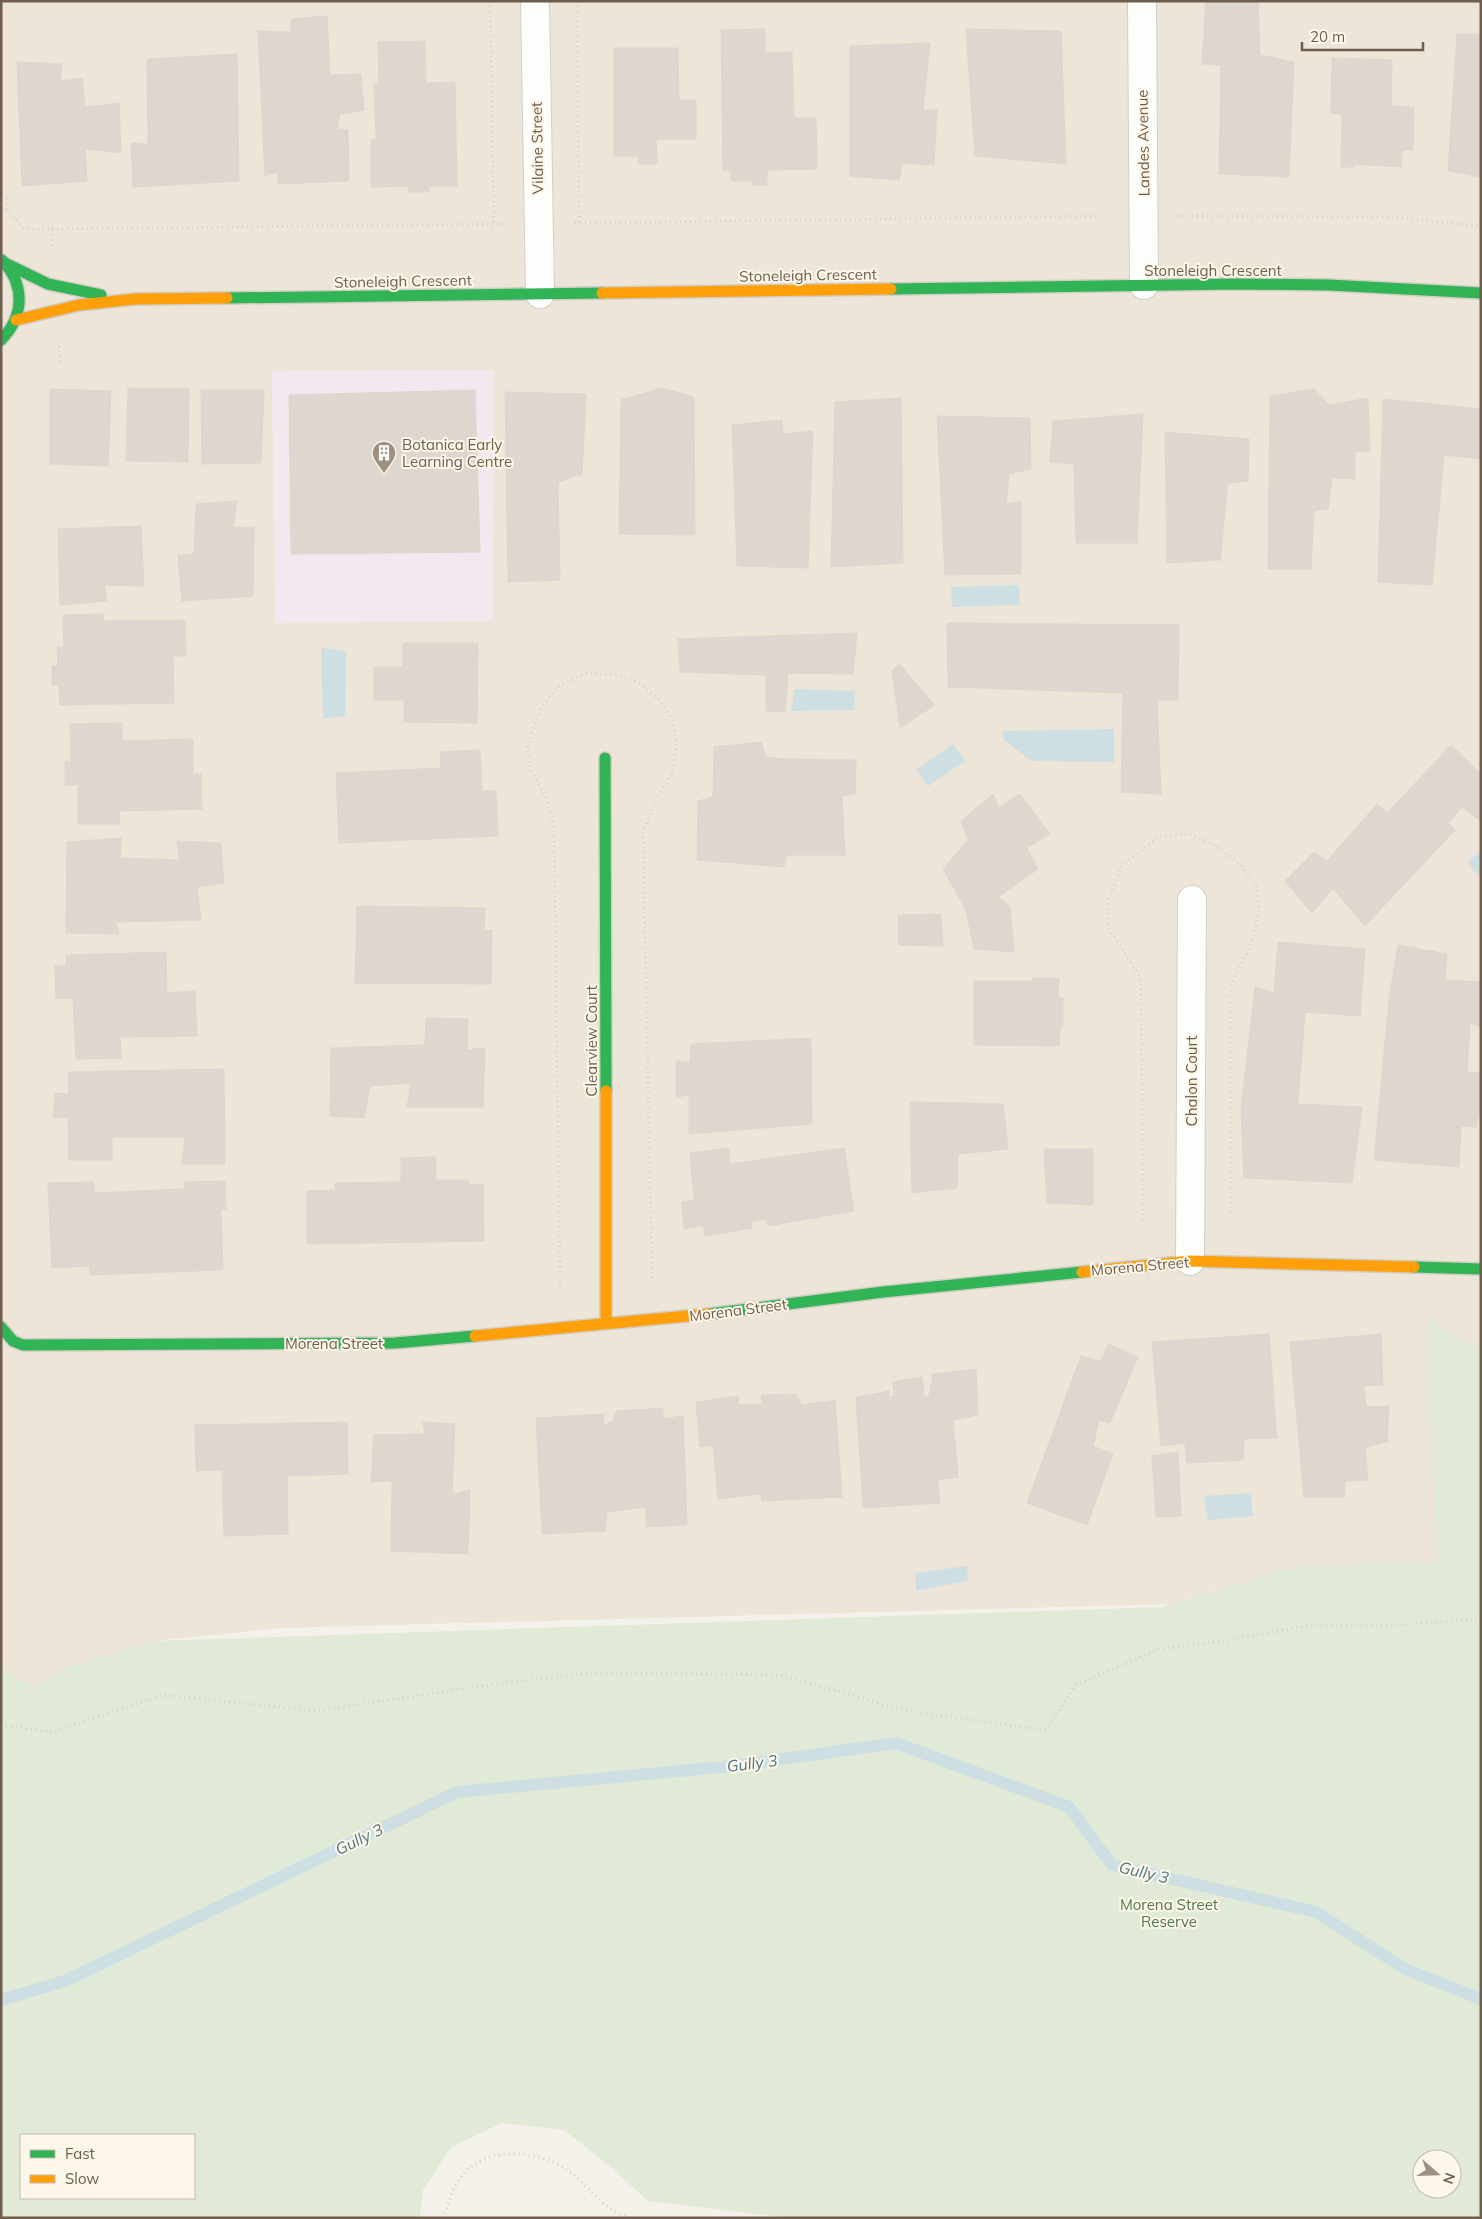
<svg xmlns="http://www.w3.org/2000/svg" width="1482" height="2219" font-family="Mulish,sans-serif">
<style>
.residential{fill:#ede5d8}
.education{fill:#f2e9f0}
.green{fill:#e0ead6;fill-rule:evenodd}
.water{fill:#cddfe3}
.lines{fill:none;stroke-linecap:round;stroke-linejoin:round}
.stream{stroke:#cddfe3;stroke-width:12}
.building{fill:#ddd7d0;stroke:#dcd6cd}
.street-casing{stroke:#d3cec8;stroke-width:30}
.fast-casing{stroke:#d2cdc5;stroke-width:14}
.slow-casing{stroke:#d2cdc5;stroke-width:14}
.path{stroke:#d6d0cb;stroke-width:3;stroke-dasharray:1 4;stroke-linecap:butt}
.street{stroke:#fdfdfc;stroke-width:28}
.fast{stroke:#30b455;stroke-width:11}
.slow{stroke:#ff9f0a;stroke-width:11}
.labels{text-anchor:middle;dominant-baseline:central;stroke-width:4;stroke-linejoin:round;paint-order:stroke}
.street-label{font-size:15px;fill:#6f5d4d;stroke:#fdf7ea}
.poi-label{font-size:15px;fill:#6f5d4d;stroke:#fdf7ea;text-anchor:start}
.park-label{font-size:15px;fill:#53794a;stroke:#fdf7ea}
.water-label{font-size:16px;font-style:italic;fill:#4d7786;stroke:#fdf7ea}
</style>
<rect width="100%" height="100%" fill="#f4f1ea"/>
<!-- residential -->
<path class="residential" d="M 1,1 L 1481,1 L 1481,1573 L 1301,1565 L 1171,1604 L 282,1628 L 155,1641 L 67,1667 L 34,1686 L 1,1670 Z"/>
<!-- education -->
<path class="education" d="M 494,370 L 493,621 L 275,623 L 272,371 Z"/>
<!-- green -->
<path class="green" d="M 1428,1315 L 1468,1344 L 1481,1345 L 1481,2218 L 789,2218 L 648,2201 L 606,2163 L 564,2130 L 502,2123 L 451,2147 L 423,2190 L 420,2218 L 1,2218 L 1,1670 L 34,1686 L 67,1667 L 155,1641 L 1162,1607 L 1301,1565 L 1438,1563 ZM 21,2135 L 194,2135 L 194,2198 L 21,2198 ZM 1422,2159 L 1452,2159 L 1452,2189 L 1422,2189 Z"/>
<!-- water -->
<path class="water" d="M 1019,585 L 1020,605 L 952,607 L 951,587 Z
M 321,648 L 346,651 L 345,716 L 323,719 Z
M 795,689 L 855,691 L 854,710 L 791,711 Z
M 1114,729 L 1114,762 L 1031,761 L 1004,740 L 1003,731 Z
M 953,744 L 965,761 L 928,786 L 916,770 Z
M 1481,849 L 1481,875 L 1479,877 L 1468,863 Z
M 1251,1493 L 1253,1516 L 1208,1520 L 1204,1496 Z
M 967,1566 L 968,1581 L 916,1591 L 915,1573 Z"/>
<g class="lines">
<!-- stream -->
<path class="stream" d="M 1,2000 L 65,1981 L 457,1792 L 733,1766 L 896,1743 L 1069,1807 L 1112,1865 L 1316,1912 L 1405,1969 L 1481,1999"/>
</g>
<!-- building -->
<path class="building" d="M 1258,1 L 1260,55 L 1294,62 L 1289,177 L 1219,174 L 1221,65 L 1202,64 L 1206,2 Z
M 327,16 L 330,75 L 361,74 L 364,110 L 340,114 L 337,129 L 348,130 L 349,181 L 278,184 L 278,172 L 265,176 L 258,31 L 291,32 L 291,19 Z
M 765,29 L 765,53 L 792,52 L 794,118 L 816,118 L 817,169 L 767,170 L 767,185 L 753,185 L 753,181 L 731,181 L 731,170 L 723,171 L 721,30 Z
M 966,29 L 1061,31 L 1066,164 L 975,156 Z
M 1457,34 L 1481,34 L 1481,177 L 1448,171 Z
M 425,41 L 426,83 L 455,82 L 457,186 L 429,186 L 429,192 L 409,192 L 408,186 L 371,187 L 371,140 L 376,139 L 374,84 L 379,84 L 378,42 Z
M 930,43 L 923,110 L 937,110 L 934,165 L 902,163 L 899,180 L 850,176 L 850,46 Z
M 614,48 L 678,48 L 679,100 L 696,100 L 696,139 L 656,139 L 657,164 L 639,164 L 638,156 L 614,156 Z
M 237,54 L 239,181 L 133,187 L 131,143 L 148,144 L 147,59 Z
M 1332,58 L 1392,60 L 1391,106 L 1414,107 L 1413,150 L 1402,150 L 1401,167 L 1355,164 L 1354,167 L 1341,167 L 1342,114 L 1331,113 Z
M 17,62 L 62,64 L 60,81 L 82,78 L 85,107 L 119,103 L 121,153 L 85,149 L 87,181 L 22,186 Z
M 128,388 L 189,389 L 188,462 L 126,461 Z
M 661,388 L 694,397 L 695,535 L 619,534 L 621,400 Z
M 50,389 L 111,391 L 108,466 L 50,464 Z
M 1314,389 L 1329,405 L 1368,398 L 1370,451 L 1355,452 L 1355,479 L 1332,478 L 1328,509 L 1314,511 L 1311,569 L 1268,569 L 1270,396 Z
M 201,390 L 264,390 L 261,463 L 202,464 Z
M 475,390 L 480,552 L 291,554 L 289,395 Z
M 505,392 L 586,394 L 582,474 L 558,482 L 560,580 L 508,582 Z
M 901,398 L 903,563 L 831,567 L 835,402 Z
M 1383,399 L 1481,409 L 1481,459 L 1444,455 L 1432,585 L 1378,582 Z
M 1143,414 L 1137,543 L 1076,543 L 1074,464 L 1050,462 L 1053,421 Z
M 937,416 L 1030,418 L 1031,469 L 1009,474 L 1006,504 L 1021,501 L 1021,574 L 945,575 Z
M 782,420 L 783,434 L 813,431 L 808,568 L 737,566 L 732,425 Z
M 1165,432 L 1249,439 L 1248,481 L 1228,483 L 1220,560 L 1167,563 Z
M 237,501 L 233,528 L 254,527 L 253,596 L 182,601 L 178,555 L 194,554 L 196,504 Z
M 141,526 L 144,586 L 104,585 L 107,601 L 60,605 L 58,529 Z
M 103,614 L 103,621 L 185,620 L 186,656 L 173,656 L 174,703 L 60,705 L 59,685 L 52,685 L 52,666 L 58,665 L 57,648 L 64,647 L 63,615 Z
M 947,623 L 1179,625 L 1178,700 L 1157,700 L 1161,794 L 1121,792 L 1123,693 L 948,687 Z
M 857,633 L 853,674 L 788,673 L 785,712 L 766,711 L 766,675 L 680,672 L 678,639 Z
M 403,643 L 478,643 L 477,723 L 404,722 L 404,700 L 374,700 L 374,667 L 403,667 Z
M 899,664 L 935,705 L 900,728 L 892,671 Z
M 122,723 L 122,741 L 193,739 L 193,774 L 201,774 L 202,809 L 119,811 L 120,824 L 78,824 L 78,785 L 65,785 L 65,762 L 71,762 L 70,724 Z
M 761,742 L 766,757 L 783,759 L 856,760 L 855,794 L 842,796 L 845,855 L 787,855 L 784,867 L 697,860 L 698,801 L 713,797 L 714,747 Z
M 1451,745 L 1481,774 L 1481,821 L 1462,807 L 1448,823 L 1455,830 L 1365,926 L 1333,888 L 1312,913 L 1285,881 L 1314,852 L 1327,861 L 1377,804 L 1387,813 Z
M 480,750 L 482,791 L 496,791 L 498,836 L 339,843 L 336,773 L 441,768 L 440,752 Z
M 993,794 L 999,808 L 1020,794 L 1050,834 L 1027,848 L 1038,869 L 998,897 L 1010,906 L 1014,952 L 974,949 L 966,910 L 943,869 L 968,840 L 961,821 Z
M 121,838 L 120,858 L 180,860 L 177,841 L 221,843 L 224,883 L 197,887 L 201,920 L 116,922 L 119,934 L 66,933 L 67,842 Z
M 357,906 L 485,908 L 484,930 L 492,930 L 491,984 L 355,983 Z
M 941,914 L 943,946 L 899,945 L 898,915 Z
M 1278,942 L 1365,949 L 1360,1016 L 1305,1012 L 1298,1104 L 1362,1107 L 1352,1183 L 1244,1178 L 1241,1108 L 1255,987 L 1274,993 Z
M 1398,945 L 1447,954 L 1445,980 L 1481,982 L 1481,1027 L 1470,1023 L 1467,1072 L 1481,1073 L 1481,1104 L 1476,1127 L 1461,1126 L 1459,1167 L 1374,1160 L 1389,999 Z
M 166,952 L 167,993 L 195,991 L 197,1036 L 120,1037 L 121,1058 L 76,1059 L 73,998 L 56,999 L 55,966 L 66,966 L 66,955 Z
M 1033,978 L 1059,978 L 1058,998 L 1063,998 L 1063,1027 L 1060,1027 L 1059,1046 L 974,1045 L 974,981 L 1033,981 Z
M 426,1018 L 468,1019 L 467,1050 L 485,1048 L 483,1107 L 407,1107 L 411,1083 L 370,1086 L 364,1118 L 330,1116 L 331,1048 L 425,1045 Z
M 811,1038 L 812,1124 L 689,1134 L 689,1094 L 676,1098 L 676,1061 L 690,1063 L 691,1044 Z
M 224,1069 L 225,1164 L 182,1164 L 185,1137 L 112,1137 L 112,1160 L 69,1160 L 68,1117 L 53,1118 L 55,1093 L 68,1094 L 69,1072 Z
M 910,1102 L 1003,1104 L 1008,1149 L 958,1154 L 957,1188 L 912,1193 Z
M 729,1148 L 730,1164 L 844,1148 L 854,1211 L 768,1226 L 766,1219 L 751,1222 L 752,1228 L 705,1236 L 703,1226 L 684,1229 L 682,1202 L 694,1200 L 690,1153 Z
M 1044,1149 L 1093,1149 L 1093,1205 L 1047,1203 Z
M 436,1157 L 436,1180 L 468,1180 L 469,1185 L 483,1184 L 484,1241 L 307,1244 L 307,1191 L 335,1190 L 335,1183 L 401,1182 L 401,1158 Z
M 225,1181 L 226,1209 L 221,1209 L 223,1270 L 90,1275 L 89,1266 L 52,1268 L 48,1183 L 94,1182 L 94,1193 L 185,1189 L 185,1182 Z
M 1269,1334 L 1277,1438 L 1244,1439 L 1243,1460 L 1187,1463 L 1185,1443 L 1161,1446 L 1152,1342 Z
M 1381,1334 L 1383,1385 L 1364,1386 L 1366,1407 L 1389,1406 L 1387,1442 L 1365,1447 L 1368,1480 L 1345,1481 L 1344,1497 L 1304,1497 L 1290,1342 Z
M 1108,1344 L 1138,1357 L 1110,1423 L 1099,1420 L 1093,1446 L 1113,1454 L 1087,1525 L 1027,1503 L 1081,1356 L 1101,1362 Z
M 976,1369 L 978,1415 L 953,1420 L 958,1477 L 938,1480 L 940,1503 L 863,1508 L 856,1397 L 890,1391 L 888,1397 L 894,1397 L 893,1382 L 922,1377 L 924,1397 L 929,1396 L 933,1374 Z
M 796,1394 L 802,1405 L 835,1400 L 842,1497 L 762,1501 L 761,1494 L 718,1499 L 713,1445 L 700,1447 L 696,1402 L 739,1396 L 738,1405 L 762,1404 L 761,1395 Z
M 663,1408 L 663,1419 L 683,1416 L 687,1525 L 646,1527 L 646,1507 L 607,1512 L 605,1531 L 542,1534 L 536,1418 L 604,1414 L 603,1425 L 612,1422 L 617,1411 Z
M 347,1422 L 348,1474 L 287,1476 L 288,1534 L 224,1536 L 222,1470 L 196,1471 L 195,1425 Z
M 423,1422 L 455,1424 L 452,1494 L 470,1490 L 468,1554 L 391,1551 L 392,1481 L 371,1482 L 374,1435 L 425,1434 Z
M 1178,1452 L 1181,1516 L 1156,1517 L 1152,1456 Z"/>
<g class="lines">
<defs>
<path id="street" d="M 535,1 L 540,294
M 1142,1 L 1144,285
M 1190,1261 L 1192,900"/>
<path id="fast" d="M 7,264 L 48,284 L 101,295
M 891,289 L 1236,284 L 1329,285 L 1481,293
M 227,298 L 602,293
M 1,340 C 25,316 25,284 2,260
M 605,758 L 606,1091
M 1414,1267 L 1481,1269
M 709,1314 L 883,1292 L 1082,1272
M 1,1327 L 13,1341 L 23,1345 L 395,1343 L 475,1336"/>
<path id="slow" d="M 602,293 L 891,289
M 16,320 L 79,305 L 135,299 L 227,298
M 606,1091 L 606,1323
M 1082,1272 L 1190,1261 L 1414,1267
M 475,1336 L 709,1314"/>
</defs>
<!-- street casing -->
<use href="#street" class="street-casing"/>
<!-- fast casing -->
<use href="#fast" class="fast-casing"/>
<!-- slow casing -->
<use href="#slow" class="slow-casing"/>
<!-- path -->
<path class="path" d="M 490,1 L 494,224
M 577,1 L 579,223
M 1,196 L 8,196 L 7,210 L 25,229 L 52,229 L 53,248
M 1177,216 L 1391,217 L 1481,226
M 575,223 L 1109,216
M 52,229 L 504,224
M 59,346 L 60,362
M 1230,1002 L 1231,1217
M 1143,1220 L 1141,979 L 1109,928 L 1108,901 L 1121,867 L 1160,836 L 1189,834 L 1215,845 L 1242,866 L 1256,886 L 1259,909 L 1255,932 L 1247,953 L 1235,976 L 1229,996
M 560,1287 L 554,824 L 546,797 L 531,770 L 527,745 L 541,709 L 557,687 L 586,673 L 618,675 L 642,685 L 659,700 L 673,721 L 676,745 L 673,771 L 655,802 L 643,833 L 652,1278
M 1,1725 L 52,1732 L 164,1695 L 316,1711 L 480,1686 L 590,1673 L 780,1675 L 908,1711 L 1046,1730 L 1076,1685 L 1159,1649 L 1224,1641 L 1311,1625 L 1399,1625 L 1481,1619
M 443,2218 C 448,2205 452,2190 459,2179 C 483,2144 540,2149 570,2172 C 591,2188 604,2211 630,2218"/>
<!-- street -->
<use href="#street" class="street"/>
<!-- fast -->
<use href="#fast" class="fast"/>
<!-- slow -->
<use href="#slow" class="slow"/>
</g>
<!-- icons -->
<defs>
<symbol id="building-pin" viewBox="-11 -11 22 30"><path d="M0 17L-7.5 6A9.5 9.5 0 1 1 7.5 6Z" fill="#9e9184" stroke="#fdf7ea"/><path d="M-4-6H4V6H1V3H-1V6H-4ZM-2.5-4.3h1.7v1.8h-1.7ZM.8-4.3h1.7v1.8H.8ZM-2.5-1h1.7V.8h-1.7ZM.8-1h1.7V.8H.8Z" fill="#fff"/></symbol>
</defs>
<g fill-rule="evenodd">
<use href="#building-pin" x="370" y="439" width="28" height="38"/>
</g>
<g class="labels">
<!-- street labels -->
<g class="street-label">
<text transform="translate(1143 143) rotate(-91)">Landes Avenue</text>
<text transform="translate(537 148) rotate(-91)">Vilaine Street</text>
<text x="1213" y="270">Stoneleigh Crescent</text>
<text transform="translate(808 275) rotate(-1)">Stoneleigh Crescent</text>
<text transform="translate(403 281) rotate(-1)">Stoneleigh Crescent</text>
<text transform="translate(591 1041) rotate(-90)">Clearview Court</text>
<text transform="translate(1191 1081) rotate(-90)">Chalon Court</text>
<text transform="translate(1140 1266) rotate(-5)">Morena Street</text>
<text transform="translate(738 1310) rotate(-7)">Morena Street</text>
<text x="334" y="1343">Morena Street</text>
</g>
<!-- poi labels -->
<g class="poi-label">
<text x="402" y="444">Botanica Early<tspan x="402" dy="17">Learning Centre</tspan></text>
</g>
<!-- park labels -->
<g class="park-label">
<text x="1169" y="1904">Morena Street<tspan x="1169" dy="17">Reserve</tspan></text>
</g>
<!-- water labels -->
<g class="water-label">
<text transform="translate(752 1763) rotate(-7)">Gully 3</text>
<text transform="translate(359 1839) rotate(-26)">Gully 3</text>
<text transform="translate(1144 1872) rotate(13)">Gully 3</text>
</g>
</g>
<!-- border -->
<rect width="1482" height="2219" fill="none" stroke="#6f5d4d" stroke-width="5"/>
<!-- legend -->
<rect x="20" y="2134" width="175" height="65" fill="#fdf7ea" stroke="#c4b9ab"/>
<rect x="30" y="2150" width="25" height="8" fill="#30b455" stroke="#c4b9ab"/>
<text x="65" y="2159" font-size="15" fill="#6f5d4d">Fast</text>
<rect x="30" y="2175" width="25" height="8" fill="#ff9f0a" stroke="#c4b9ab"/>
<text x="65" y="2184" font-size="15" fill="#6f5d4d">Slow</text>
<!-- north arrow -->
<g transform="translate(1437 2174) rotate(110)"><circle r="24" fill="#fdf7ea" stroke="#c4b9ab"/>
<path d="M0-4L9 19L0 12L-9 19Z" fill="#9e9184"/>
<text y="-8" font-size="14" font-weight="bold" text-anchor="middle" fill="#6f5d4d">N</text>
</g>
<!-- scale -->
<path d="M1302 42v8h121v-8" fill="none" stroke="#6f5d4d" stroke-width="2.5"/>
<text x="1310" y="42" font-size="15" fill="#6f5d4d" stroke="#fdf7ea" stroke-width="4" paint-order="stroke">20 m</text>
</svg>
